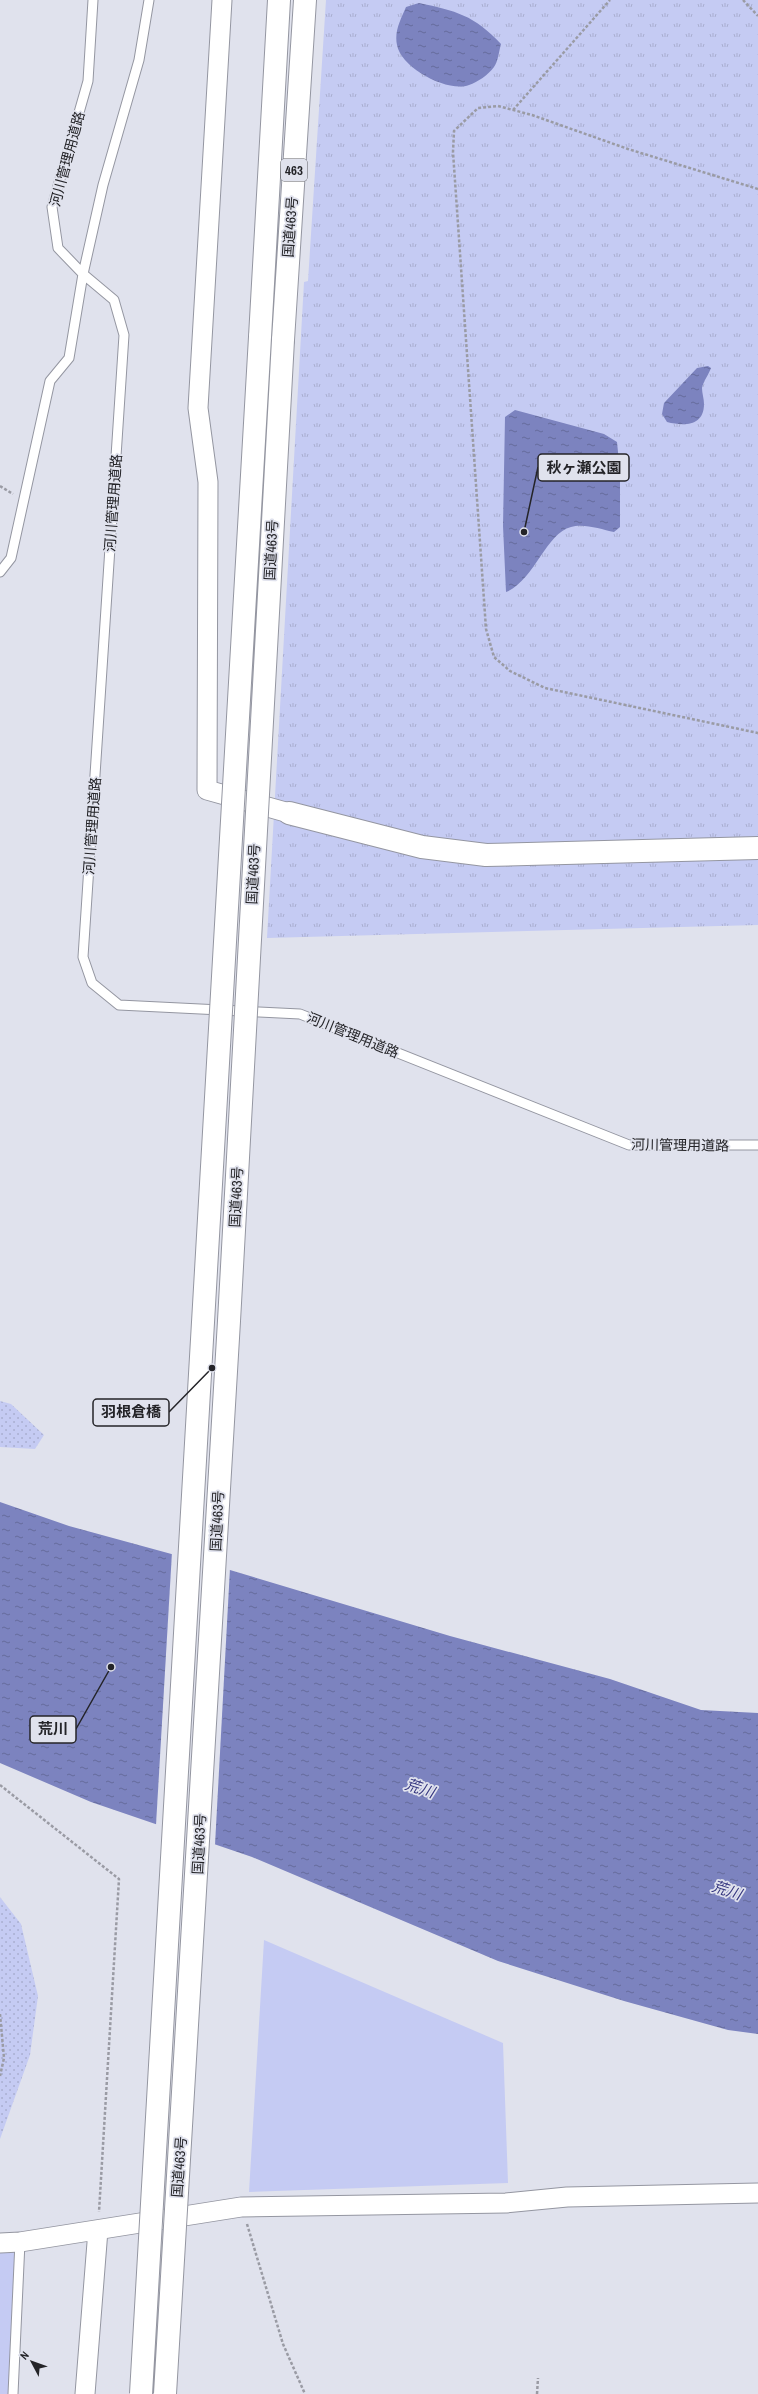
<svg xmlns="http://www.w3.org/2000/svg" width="758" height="2394" font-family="'Archivo Narrow','Noto Sans JP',sans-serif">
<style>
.grass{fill:url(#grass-dots)}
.park{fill:url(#park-tufts)}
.pitch{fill:#c5cbf3}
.water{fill:url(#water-ripples)}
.pier{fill:#e0e2ed}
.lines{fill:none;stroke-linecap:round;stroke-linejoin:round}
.lane-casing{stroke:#9496a1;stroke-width:11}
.street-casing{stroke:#9496a1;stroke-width:21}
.secondary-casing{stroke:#9496a1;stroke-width:24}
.highway-casing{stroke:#9496a1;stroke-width:24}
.path{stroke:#9a9ba4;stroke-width:2.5;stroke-dasharray:3 2;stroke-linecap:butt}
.lane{stroke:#fff;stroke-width:9}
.street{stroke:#fff;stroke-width:19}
.secondary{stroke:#fff;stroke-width:22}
.highway{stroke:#fff;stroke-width:22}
.highway-bridge-casing{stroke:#9496a1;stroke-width:24;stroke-linecap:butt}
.highway-bridge{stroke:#fff;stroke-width:22}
.labels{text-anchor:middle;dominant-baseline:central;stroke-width:3.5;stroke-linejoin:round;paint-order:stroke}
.shield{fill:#e0e2ed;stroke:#5c5d63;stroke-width:1}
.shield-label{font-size:13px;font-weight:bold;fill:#242428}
.street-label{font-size:14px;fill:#242428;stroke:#e0e2ed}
.water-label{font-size:15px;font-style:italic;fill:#363780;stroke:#e0e2ed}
.leader{fill:none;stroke:#242428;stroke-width:1.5}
.callout-dot{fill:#242428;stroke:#e0e2ed;stroke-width:1.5}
.callout{fill:#e0e2ed;stroke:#242428;stroke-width:1.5}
.callout-label{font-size:15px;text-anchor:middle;font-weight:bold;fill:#242428}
</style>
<defs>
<pattern id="grass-dots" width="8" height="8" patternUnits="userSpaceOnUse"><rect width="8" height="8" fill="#c5cbf3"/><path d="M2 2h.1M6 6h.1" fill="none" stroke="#a9aed0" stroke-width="1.8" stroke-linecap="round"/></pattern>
<pattern id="park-tufts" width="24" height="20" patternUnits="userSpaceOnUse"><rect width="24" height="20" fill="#c5cbf3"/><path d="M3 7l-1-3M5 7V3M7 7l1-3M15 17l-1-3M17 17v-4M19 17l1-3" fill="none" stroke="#a9aed0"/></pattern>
<pattern id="water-ripples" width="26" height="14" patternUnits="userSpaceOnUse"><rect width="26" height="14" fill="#7c83bf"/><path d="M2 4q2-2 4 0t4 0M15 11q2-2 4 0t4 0" fill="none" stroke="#656b9b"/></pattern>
</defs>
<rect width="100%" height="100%" fill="#e0e2ed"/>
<!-- grass -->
<path class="grass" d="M 0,1401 L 11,1404 L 44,1435 L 35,1449 L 0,1447 Z
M 0,1897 L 21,1924 L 38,1996 L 30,2055 L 0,2139 Z"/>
<!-- park -->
<path class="park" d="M 326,0 L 758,0 L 758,925 L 267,938 L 304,282 L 308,281 Z"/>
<!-- pitch -->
<path class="pitch" d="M 264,1940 L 503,2043 L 508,2183 L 249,2192 Z
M 0,2248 L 15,2248 L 11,2394 L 0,2394 Z"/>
<!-- water -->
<path class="water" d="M 419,3 C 456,11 474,15 501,44 C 499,51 498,62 494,67 C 488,75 478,82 469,85 C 448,93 401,68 397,45 C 394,31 401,19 406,7 Z
M 708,366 L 711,368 C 709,374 703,382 702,388 C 702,393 704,399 704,404 C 704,427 683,426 667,422 L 662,414 L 664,403 L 697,368 Z
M 515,410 L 604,434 L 617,442 L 620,472 L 620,527 L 614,532 C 601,529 583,523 571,527 C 546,533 534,581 506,592 L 503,526 L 505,417 Z
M 0,1502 L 69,1526 L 230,1570 L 450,1636 L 610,1679 L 701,1710 L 758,1713 L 758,2034 L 728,2030 L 624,2001 L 498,1961 L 252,1857 L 91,1802 L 0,1763 Z"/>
<!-- pier -->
<path class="pier" d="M 172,1552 L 230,1568 L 215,1845 L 156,1825 Z"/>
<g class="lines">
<defs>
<path id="lane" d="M 93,0 L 88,81 L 52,207 L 58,248 L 83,274 L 114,300 L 124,335 L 83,957 L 92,983 L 119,1005 L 300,1014 L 629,1145 L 758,1145
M 0,572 L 11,558 L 50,381 L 69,358 L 83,274 L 103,185 L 139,60 L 149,0
M 13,2394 L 20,2242"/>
<path id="street" d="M 222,0 L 198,408 L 208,482 L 207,790 L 289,813
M 0,2243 L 20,2242 L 241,2207 L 506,2203 L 567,2197 L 758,2193
M 85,2394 L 98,2230"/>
<path id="secondary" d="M 289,813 L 422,847 L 486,855 L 758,848"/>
<path id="highway" d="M 260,337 L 279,0
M 283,340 L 305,0"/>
</defs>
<!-- lane casing -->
<use href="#lane" class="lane-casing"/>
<!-- street casing -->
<use href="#street" class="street-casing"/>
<!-- secondary casing -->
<use href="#secondary" class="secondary-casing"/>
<!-- highway casing -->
<use href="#highway" class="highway-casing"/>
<!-- path -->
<path class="path" d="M 743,0 L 758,16
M 513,110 L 610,0
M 758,189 L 628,149 L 532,115 L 498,106 L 478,108 L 454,131 L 453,152 L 486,629 L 494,657 L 510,671 L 545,688 L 758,733
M 0,486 L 13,494
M 0,1785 L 119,1879 L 99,2212
M 0,2014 L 4,2058 L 0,2076
M 247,2224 L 283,2344 L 305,2394
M 537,2394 L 538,2378"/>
<!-- lane -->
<use href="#lane" class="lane"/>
<!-- street -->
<use href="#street" class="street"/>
<!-- secondary -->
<use href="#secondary" class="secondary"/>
<!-- highway -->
<use href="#highway" class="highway"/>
<defs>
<path id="highway-bridge" d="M 141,2394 L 260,337
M 165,2394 L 229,1321 L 283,340"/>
</defs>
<!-- highway-bridge casing -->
<use href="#highway-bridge" class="highway-bridge-casing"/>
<!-- highway-bridge -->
<use href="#highway-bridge" class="highway-bridge"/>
</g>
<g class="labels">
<!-- shield labels -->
<rect class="shield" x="281" y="159" width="26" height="22" rx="3"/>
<g class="shield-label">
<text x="294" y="170">463</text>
</g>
<!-- street labels -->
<g class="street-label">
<text transform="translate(67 159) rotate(-75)">河川管理用道路</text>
<text transform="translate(290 227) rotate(-86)">国道463号</text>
<text transform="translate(113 503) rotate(-86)">河川管理用道路</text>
<text transform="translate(271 550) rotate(-87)">国道463号</text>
<text transform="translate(92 826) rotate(-86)">河川管理用道路</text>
<text transform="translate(253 874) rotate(-87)">国道463号</text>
<text transform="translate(353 1035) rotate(22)">河川管理用道路</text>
<text transform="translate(680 1145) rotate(1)">河川管理用道路</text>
<text transform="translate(236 1197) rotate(-87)">国道463号</text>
<text transform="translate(217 1521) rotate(-87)">国道463号</text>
<text transform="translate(199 1844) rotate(-87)">国道463号</text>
<text transform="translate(179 2167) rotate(-86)">国道463号</text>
</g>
<!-- water labels -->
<g class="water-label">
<text transform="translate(420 1788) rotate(18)">荒川</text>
<text transform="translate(727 1890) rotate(18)">荒川</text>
</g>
</g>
<!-- callouts -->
<path class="leader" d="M524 532L538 467M212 1368L169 1412M111 1667L76 1729"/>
<g class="callout-dot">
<circle cx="524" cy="532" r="4"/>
<circle cx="212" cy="1368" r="4"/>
<circle cx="111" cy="1667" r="4"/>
</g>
<g class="callout">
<rect x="538" y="454" width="91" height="27" rx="4"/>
<rect x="93" y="1399" width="76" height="27" rx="4"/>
<rect x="30" y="1716" width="46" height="27" rx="4"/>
</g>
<g class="callout-label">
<text x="584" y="473">秋ヶ瀬公園</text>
<text x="131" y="1417">羽根倉橋</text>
<text x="53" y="1734">荒川</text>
</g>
<!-- north arrow -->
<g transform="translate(32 2362) rotate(311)" stroke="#e0e2ed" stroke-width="3" paint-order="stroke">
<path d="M0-3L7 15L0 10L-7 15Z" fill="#242428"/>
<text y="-6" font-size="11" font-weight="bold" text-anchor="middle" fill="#242428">N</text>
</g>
</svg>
